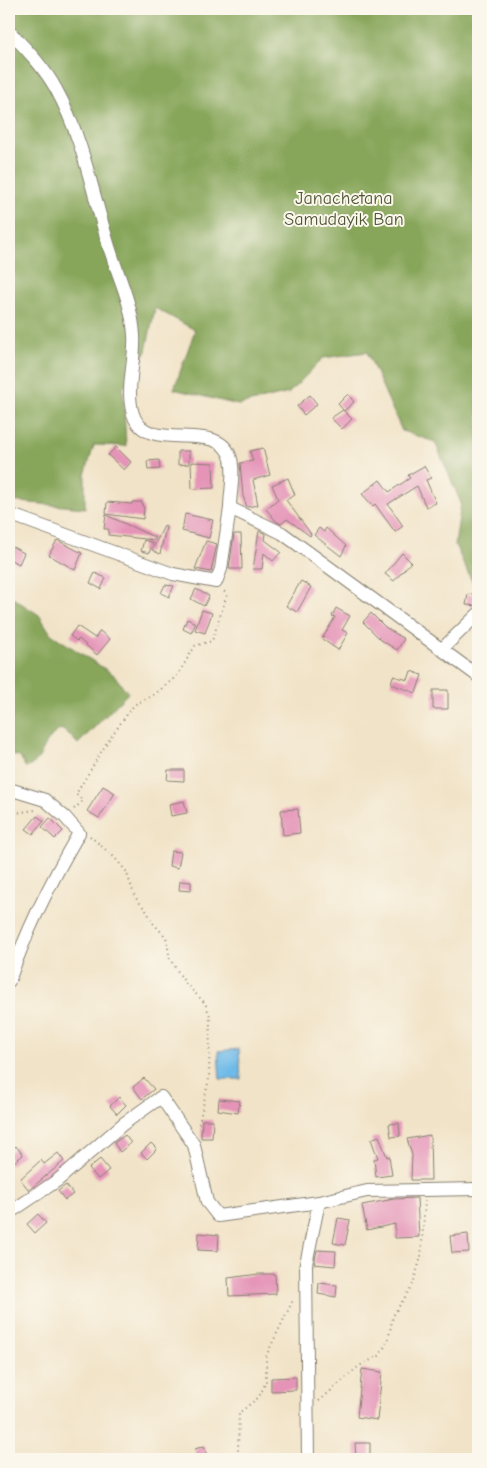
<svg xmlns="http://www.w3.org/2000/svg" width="487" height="1468" font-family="'Comic Neue',sans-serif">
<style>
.forest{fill:#87a65a;stroke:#52613b}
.water{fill:#6ebae8;stroke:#456b82}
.building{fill:#e594b8}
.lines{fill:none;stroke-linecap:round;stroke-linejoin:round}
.minor-casing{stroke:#868072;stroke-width:14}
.path{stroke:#868072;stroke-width:2;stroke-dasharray:1 4;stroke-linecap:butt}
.minor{stroke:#fff;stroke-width:12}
.labels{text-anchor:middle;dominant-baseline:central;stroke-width:4;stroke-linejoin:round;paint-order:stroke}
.park-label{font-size:18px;fill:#4e5535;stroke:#fbf7ec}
</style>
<rect width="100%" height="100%" fill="#fbf7ec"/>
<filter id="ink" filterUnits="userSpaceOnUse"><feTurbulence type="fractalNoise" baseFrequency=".02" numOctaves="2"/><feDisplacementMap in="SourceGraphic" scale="10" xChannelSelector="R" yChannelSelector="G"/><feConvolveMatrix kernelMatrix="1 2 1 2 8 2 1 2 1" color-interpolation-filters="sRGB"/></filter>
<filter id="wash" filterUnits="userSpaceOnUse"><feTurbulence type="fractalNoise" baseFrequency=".0096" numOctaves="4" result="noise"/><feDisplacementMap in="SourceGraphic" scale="20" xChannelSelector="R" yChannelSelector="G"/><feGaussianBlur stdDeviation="1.12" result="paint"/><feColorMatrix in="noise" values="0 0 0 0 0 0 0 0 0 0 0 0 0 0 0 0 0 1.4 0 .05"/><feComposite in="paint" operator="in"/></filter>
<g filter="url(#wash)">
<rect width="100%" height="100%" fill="#f1e3c7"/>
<!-- forest -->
<path class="forest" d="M 9,9 L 478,9 L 478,587 L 475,588 L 455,545 L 461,503 L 435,442 L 402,431 L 367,352 L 323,358 L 289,393 L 238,405 L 174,389 L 195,330 L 155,308 L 145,355 L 123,388 L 126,446 L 94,445 L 85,475 L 85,508 L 9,501 Z
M 9,592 L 13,598 L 39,615 L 51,634 L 114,675 L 128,693 L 78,744 L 69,734 L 61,729 C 58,731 53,734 51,737 C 41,748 42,762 26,768 L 20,757 L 9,754 Z"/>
<!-- water -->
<path class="water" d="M 239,1049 L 241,1079 L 220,1079 L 218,1051 Z"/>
<g id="blocks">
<!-- building -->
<path class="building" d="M 348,394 L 354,402 L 344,411 L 338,404 Z
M 310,395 L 317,404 L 304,415 L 297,406 Z
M 343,410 L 352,419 L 342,429 L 331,418 Z
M 116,447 L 131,462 L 124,470 L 108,455 Z
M 263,448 L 270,475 L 253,480 L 258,505 L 247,507 L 243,496 L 240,463 L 253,461 L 250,451 Z
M 178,451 L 189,451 L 189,464 L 178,465 Z
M 159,460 L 160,469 L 148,470 L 147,461 Z
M 191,462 L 213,463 L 214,488 L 192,489 Z
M 424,466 L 431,478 L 426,480 L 436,503 L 426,507 L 417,486 L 388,504 L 403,526 L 395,532 L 375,504 L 373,506 L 362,494 L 380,480 L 389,492 L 410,478 L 408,475 Z
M 288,478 L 295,495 L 286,500 L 311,534 L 310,536 L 287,519 L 281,524 L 276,521 L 266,509 L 278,499 L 272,485 Z
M 107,502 L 132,504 L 132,502 L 142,502 L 142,506 L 144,507 L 143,519 L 106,514 Z
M 185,514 L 213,520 L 209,538 L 182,531 Z
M 106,515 L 156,538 L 155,540 L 108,535 L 109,529 L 104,529 Z
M 164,526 L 166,527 L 160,554 L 152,550 Z
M 319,528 L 324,532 L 326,528 L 346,546 L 341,556 L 314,535 Z
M 259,531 L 266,534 L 265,540 L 281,552 L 273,561 L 264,553 L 262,569 L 253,569 Z
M 234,534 L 241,534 L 242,569 L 229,569 Z
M 57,540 L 82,553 L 75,570 L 49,555 Z
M 144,540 L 153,543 L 149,553 L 141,551 Z
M 206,541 L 217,544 L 211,572 L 195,569 Z
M 11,546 L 24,553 L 19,564 L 9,559 Z
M 402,553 L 411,562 L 394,581 L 385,574 Z
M 95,573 L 106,578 L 101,589 L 90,583 Z
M 301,581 L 311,587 L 297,612 L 286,606 Z
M 165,585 L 174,586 L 169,597 L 161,593 Z
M 196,589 L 209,596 L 204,606 L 191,599 Z
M 468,594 L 478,596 L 478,606 L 466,605 Z
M 336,608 L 350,616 L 342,630 L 348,633 L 338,650 L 322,639 L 335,617 L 332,616 Z
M 202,610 L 212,613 L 205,633 L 195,630 Z
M 371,613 L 385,627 L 404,639 L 397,650 L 381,640 L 363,622 Z
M 187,619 L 196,623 L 191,633 L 183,629 Z
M 77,626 L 95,638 L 100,631 L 110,639 L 97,655 L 79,639 L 77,641 L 70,636 Z
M 411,671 L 422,675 L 416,693 L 391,684 L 393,676 L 408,680 Z
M 433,690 L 448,690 L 448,709 L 433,709 Z
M 168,770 L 184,770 L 184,781 L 167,780 Z
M 103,786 L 115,793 L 99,818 L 87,811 Z
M 184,801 L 187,813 L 171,816 L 169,804 Z
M 298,809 L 300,833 L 283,835 L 281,810 Z
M 37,816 L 44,821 L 33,834 L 26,829 Z
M 50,818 L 63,831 L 55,839 L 42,827 Z
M 171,851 L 181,852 L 178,868 L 169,866 Z
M 180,881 L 191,882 L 191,891 L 179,890 Z
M 144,1078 L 154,1089 L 142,1099 L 133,1087 Z
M 119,1097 L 126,1105 L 117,1114 L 110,1106 Z
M 219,1099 L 240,1101 L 238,1113 L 218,1110 Z
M 202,1120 L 213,1120 L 212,1138 L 201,1138 Z
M 399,1123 L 400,1136 L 391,1137 L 389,1124 Z
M 125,1135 L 131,1143 L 120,1152 L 114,1143 Z
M 430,1135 L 431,1180 L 411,1180 L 412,1155 L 407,1139 Z
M 379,1136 L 387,1157 L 389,1156 L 392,1175 L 376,1177 L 374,1159 L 378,1158 L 371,1139 Z
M 151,1143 L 157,1149 L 147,1159 L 141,1153 Z
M 16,1146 L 23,1155 L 9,1166 L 9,1153 Z
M 58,1153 L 64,1161 L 29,1190 L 20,1179 L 41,1160 L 44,1164 Z
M 100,1159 L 109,1170 L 98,1179 L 89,1168 Z
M 66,1185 L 73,1194 L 65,1200 L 58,1191 Z
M 417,1198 L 419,1237 L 395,1238 L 395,1224 L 367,1230 L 362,1205 L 394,1199 Z
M 38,1214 L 46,1223 L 35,1233 L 27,1224 Z
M 338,1218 L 350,1220 L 345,1245 L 333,1243 Z
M 199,1233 L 219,1235 L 218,1251 L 198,1250 Z
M 468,1234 L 469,1252 L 452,1253 L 450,1236 Z
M 317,1250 L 336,1251 L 335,1266 L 314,1264 Z
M 259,1274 L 275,1274 L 276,1294 L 229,1296 L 228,1278 Z
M 319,1283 L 337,1285 L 336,1297 L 318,1294 Z
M 362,1369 L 382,1372 L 377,1420 L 357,1417 Z
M 296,1377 L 296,1390 L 271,1391 L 271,1378 Z
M 355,1443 L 370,1443 L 370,1459 L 356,1459 Z
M 204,1446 L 207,1456 L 198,1458 L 195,1449 Z"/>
</g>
</g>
<g filter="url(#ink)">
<use href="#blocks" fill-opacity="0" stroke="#868072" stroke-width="1"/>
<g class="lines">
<defs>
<path id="minor" d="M 9,31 C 26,49 44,67 56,89 C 82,136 92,190 107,240 C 116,272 132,302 134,335 C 136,361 125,388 133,414 C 146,457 220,416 231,459 C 235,475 230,492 230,508 L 282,533 L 478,676
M 9,514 L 173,574 L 216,582 L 221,569 L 230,508
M 442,649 L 478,614
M 9,789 L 45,800 L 65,817 L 79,833 C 51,881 27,929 9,981
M 9,1209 L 15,1209 L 58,1180 L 123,1124 L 161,1097 L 194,1145 L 207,1202 L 218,1216 L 319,1202 L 367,1191 L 478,1189
M 308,1459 L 306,1264 L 319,1202"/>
</defs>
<!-- minor casing -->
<use href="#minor" class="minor-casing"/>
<!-- path -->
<path class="path" d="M 74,809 L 83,801 L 76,794 L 109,739 L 134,705 L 155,694 L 177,676 L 195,646 L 212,641 L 227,595 L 223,590
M 9,814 L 35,810
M 90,836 L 114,857 L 126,871 L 135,897 L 148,913 L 151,921 L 166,937 L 170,959 L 185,983 L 205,1003 L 210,1016 L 209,1079 L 198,1128
M 319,1401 L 359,1366 L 379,1356 L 388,1341 L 393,1316 L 413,1284 L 421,1257 L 425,1201
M 233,1459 L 238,1451 L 239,1413 L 259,1397 L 266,1382 L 266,1356 L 294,1298"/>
<!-- minor -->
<use href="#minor" class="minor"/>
</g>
</g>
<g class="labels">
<!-- park labels -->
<g class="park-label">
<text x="344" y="198">Janachetana<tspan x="344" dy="21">Samudayik Ban</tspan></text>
</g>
</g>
<!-- margin -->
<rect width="487" height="1468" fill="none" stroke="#fbf7ec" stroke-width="30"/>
</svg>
